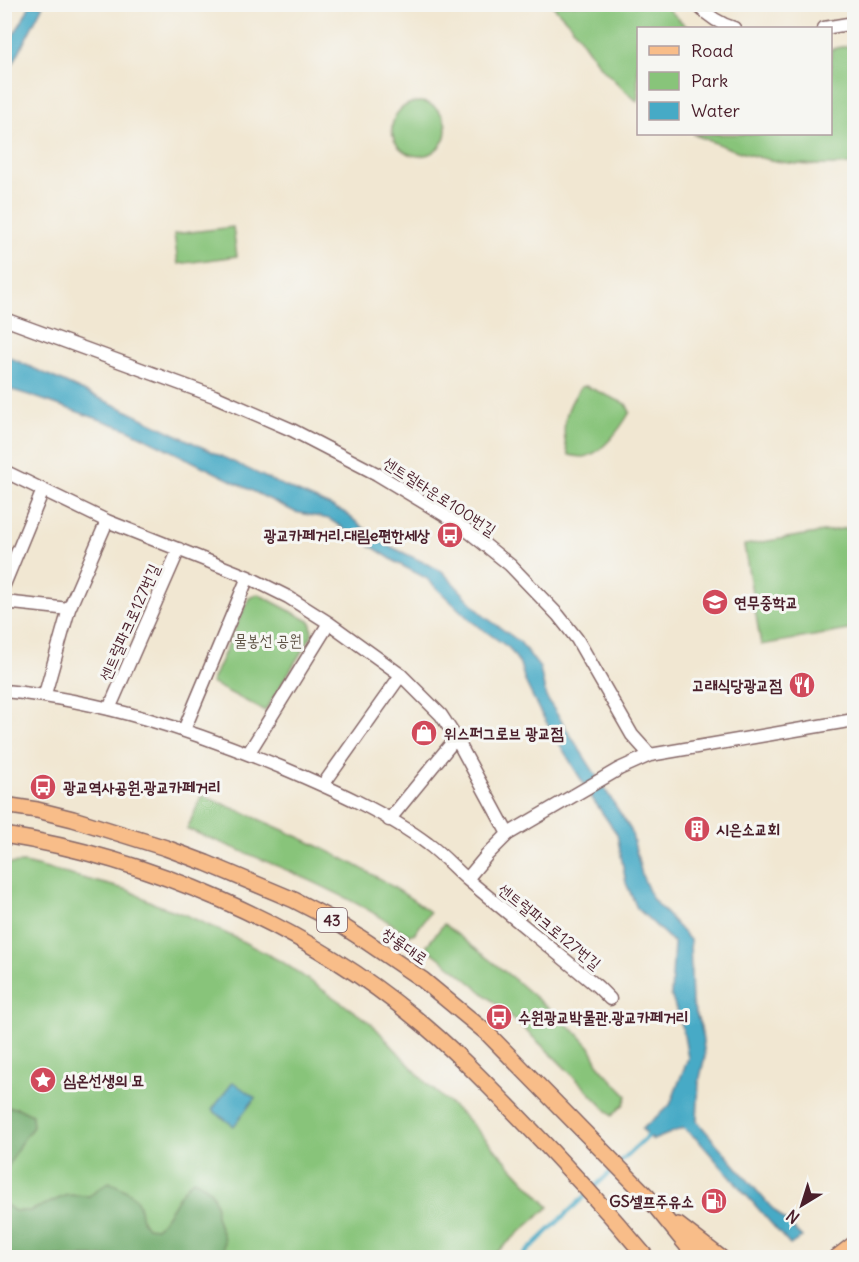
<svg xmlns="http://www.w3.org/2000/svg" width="859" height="1262" font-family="Delius,'Poor Story',sans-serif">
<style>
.green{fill:#88c47a;stroke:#697252;stroke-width:1.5}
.forest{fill:#6eaa6a;stroke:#5c644a;stroke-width:1.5}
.water{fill:#46aac6;stroke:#486478;stroke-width:1.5}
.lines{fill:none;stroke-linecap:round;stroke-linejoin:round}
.stream{stroke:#46aac6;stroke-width:4}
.minor-casing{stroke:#846565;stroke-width:15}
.major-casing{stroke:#846565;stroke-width:18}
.minor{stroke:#fff;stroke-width:12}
.major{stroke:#f8bd89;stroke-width:15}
.labels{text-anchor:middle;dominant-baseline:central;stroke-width:6;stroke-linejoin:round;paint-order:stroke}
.shield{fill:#f6f6f2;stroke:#7e6067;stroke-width:1.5}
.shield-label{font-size:15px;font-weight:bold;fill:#4a1f2b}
.street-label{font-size:16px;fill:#4a1f2b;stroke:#f6f6f2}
.poi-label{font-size:16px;font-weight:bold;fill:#4a1f2b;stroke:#f6f6f2;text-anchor:start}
.park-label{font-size:16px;fill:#5d5143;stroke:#f6f6f2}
</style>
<rect width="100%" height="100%" fill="#f6f6f2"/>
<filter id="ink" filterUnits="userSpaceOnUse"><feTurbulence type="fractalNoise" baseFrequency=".0167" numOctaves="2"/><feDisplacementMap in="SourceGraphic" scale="12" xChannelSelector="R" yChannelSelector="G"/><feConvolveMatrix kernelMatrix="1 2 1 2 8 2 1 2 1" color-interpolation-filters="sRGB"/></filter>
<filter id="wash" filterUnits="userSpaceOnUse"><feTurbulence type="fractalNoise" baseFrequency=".008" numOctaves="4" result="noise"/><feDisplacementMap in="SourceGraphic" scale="24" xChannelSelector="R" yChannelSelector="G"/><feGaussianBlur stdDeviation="1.35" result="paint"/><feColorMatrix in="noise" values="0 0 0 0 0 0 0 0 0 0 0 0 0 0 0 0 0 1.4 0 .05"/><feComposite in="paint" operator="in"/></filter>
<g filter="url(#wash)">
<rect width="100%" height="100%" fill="#f1e7d2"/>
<!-- green -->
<path class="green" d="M 552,5 L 664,5 L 688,28 L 638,28 L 638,102 L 622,88 L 599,65 L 571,25 Z
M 854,45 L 854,164 C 791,169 751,159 693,134 L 830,134 L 831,49 Z
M392 129a27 27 0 1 1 54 0a27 27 0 1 1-54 0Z
M 233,227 L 237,256 L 178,264 L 174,234 Z
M 586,386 L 626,404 L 630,412 C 622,426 602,455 583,457 C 579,457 573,456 569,455 C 559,430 565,408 581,387 Z
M 854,527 L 854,629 L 761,645 L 744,545 Z
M 258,594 L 311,622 L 312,635 L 265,711 L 211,683 L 249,598 Z
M 202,795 C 280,828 361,861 430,912 L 415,933 L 409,935 C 341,889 263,860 187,829 Z
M 25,863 L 128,890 L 155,904 L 186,915 L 236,938 L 284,963 L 372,1024 L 427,1084 L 466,1118 L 549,1207 L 491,1257 L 5,1257 L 4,864 Z
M 444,924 L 514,979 L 579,1035 L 590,1047 L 600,1067 L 627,1096 L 624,1104 L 612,1116 C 555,1055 495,999 428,949 L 427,945 Z"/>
<!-- forest -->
<path class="forest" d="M 5,1107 L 18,1108 L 32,1115 L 33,1127 L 20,1144 L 5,1173 Z
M 193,1180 C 204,1184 213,1190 215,1202 C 217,1207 215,1212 216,1216 C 222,1237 227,1234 222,1257 L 5,1257 L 5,1204 L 15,1211 L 30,1211 L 67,1195 L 89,1196 L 109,1182 C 122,1188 138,1194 140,1210 C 142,1219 141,1220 147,1227 L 156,1228 C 172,1214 176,1193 193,1180 Z"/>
<!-- water -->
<path class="water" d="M 30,5 L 43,5 L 13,64 L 5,73 L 5,47 L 21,23 Z
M 4,355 L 121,408 L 275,482 L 344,512 L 381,542 L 442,571 L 484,616 L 520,642 L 540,668 L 546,697 L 631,830 L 642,875 L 652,898 L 690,940 L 692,1003 L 701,1027 L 705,1056 L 699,1082 L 697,1121 L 770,1206 L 802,1237 L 790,1245 L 698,1140 L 683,1128 L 653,1140 L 642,1129 L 670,1105 L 688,1058 L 683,1030 L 671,995 L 674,943 L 637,908 L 626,883 L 617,834 L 594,801 L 539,710 L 525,681 L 520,664 L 509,648 L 471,621 L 426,578 L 399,564 L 329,519 L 295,512 L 127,429 L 29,395 L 5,388 Z
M 233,1082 L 255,1098 L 234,1126 L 212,1110 Z"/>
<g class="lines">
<!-- stream -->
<path class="stream" d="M 620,1162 L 652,1132
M 592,1189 L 615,1168
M 520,1258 L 587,1194"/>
</g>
</g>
<g filter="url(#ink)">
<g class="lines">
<defs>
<path id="minor" d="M 696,4 C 707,15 719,24 734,28
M 824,28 L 854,23
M 4,319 L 214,396 L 292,430 L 377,474 L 458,523 L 510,565 L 558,615 L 577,639 L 632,735 L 650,755 L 854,720
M 4,471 L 107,521 L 248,577 L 288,597 L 329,623 L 401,675 L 441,715 L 456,738 L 508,834
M 4,585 L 43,490
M 4,602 L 69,609
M 4,691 C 101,700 194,731 283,768 C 330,788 387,813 428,844 C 442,854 455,869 468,880 C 511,916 555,951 598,987 L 610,999
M 45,694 L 69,609 L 107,521
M 109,709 L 179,549
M 184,730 L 248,577
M 248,754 L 329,623
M 323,785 L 401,675
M 389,820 L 456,738
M 467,879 L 487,855 L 508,834 L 619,769 L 650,755"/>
<path id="major" d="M 4,805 L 37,810 L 73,819 L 166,848 L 206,863 L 294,900 L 333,920 L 367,942 L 423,980 L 487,1033 L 647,1196 L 697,1258
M 4,835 C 148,858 302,924 414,1017 C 450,1046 483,1080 516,1114 C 561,1160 605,1208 647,1258
M 678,1225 L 721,1258
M 836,1258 L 854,1244"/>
</defs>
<!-- minor casing -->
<use href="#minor" class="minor-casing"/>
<!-- major casing -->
<use href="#major" class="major-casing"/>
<!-- minor -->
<use href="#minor" class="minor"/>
<!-- major -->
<use href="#major" class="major"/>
</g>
</g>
<!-- icons -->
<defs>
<symbol id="bus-disc" viewBox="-11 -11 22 22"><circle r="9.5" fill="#d1495b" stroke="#f6f6f2"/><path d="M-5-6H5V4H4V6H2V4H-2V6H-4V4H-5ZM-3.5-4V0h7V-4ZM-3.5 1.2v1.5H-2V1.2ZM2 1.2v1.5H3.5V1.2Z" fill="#fff"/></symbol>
<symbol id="school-disc" viewBox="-11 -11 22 22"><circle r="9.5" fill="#d1495b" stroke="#f6f6f2"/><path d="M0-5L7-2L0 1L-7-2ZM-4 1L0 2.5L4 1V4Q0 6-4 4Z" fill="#fff"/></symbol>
<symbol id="restaurant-disc" viewBox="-11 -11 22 22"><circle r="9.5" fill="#d1495b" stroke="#f6f6f2"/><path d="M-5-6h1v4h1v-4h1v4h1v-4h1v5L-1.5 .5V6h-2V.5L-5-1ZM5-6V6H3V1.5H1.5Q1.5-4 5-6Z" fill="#fff"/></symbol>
<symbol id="shop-disc" viewBox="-11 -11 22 22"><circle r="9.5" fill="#d1495b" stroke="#f6f6f2"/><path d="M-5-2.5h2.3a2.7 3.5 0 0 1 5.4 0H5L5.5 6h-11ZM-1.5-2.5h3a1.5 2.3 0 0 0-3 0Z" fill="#fff"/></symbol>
<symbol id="building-disc" viewBox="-11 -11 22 22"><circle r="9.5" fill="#d1495b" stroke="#f6f6f2"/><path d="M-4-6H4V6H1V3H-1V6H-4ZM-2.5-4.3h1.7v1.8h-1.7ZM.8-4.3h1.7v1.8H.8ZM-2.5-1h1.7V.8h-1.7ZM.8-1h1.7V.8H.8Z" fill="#fff"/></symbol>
<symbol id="sight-disc" viewBox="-11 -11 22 22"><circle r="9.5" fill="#d1495b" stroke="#f6f6f2"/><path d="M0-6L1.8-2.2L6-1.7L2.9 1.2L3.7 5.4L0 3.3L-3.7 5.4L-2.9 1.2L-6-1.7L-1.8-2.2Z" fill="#fff"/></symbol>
<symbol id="fuel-disc" viewBox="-11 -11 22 22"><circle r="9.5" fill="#d1495b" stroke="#f6f6f2"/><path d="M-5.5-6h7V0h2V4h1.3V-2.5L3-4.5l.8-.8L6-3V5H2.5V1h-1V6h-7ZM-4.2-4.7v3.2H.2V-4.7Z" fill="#fff"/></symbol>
</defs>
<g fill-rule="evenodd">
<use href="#bus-disc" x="435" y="520" width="30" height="30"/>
<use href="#school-disc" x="700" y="587" width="30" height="30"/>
<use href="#restaurant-disc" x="787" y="670" width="30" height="30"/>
<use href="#shop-disc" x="409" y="718" width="30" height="30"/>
<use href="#bus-disc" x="28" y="772" width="30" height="30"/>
<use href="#building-disc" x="682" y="814" width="30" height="30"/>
<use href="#bus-disc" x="484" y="1002" width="30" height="30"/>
<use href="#sight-disc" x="28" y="1065" width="30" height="30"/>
<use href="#fuel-disc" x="699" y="1186" width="30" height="30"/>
</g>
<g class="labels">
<!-- shield labels -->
<rect class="shield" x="317" y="908" width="30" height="24" rx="4.5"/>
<g class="shield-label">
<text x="332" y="920">43</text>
</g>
<!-- street labels -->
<g class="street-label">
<text transform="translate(440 496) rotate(33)">센트럴타운로100번길</text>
<text transform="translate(129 622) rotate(-66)">센트럴파크로127번길</text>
<text transform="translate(550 926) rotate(39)">센트럴파크로127번길</text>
<text transform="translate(405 946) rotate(34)">창룡대로</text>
</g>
<!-- poi labels -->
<g class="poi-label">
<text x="430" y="535" text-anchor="end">광교카페거리.대림e편한세상</text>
<text x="734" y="602">연무중학교</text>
<text x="782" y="685" text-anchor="end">고래식당광교점</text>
<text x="444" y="733">위스퍼그로브 광교점</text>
<text x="63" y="787">광교역사공원.광교카페거리</text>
<text x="716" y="829">시은소교회</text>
<text x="518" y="1017">수원광교박물관.광교카페거리</text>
<text x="63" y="1080">심온선생의 묘</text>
<text x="694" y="1201" text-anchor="end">GS셀프주유소</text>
</g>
<!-- park labels -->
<g class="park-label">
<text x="268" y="640">물봉선 공원</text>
</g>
</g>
<!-- margin -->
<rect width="859" height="1262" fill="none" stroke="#f6f6f2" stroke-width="24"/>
<!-- legend -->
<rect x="637" y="27" width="195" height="108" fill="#f6f6f2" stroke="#b1a0a2" stroke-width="1.5"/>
<rect x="649" y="46" width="30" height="9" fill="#f8bd89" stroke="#b1a0a2" stroke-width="1.5"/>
<text x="691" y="57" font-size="18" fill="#4a1f2b">Road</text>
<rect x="649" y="72" width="30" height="18" fill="#88c47a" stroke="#b1a0a2" stroke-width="1.5"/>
<text x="691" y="87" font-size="18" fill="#4a1f2b">Park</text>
<rect x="649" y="102" width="30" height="18" fill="#46aac6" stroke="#b1a0a2" stroke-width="1.5"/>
<text x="691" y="117" font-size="18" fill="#4a1f2b">Water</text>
<!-- north arrow -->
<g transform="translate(802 1205) rotate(218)" stroke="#f6f6f2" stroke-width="4.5" paint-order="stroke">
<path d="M0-4.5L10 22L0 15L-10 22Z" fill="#4a1f2b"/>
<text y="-9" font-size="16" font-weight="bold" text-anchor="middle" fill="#4a1f2b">N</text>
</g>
</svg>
